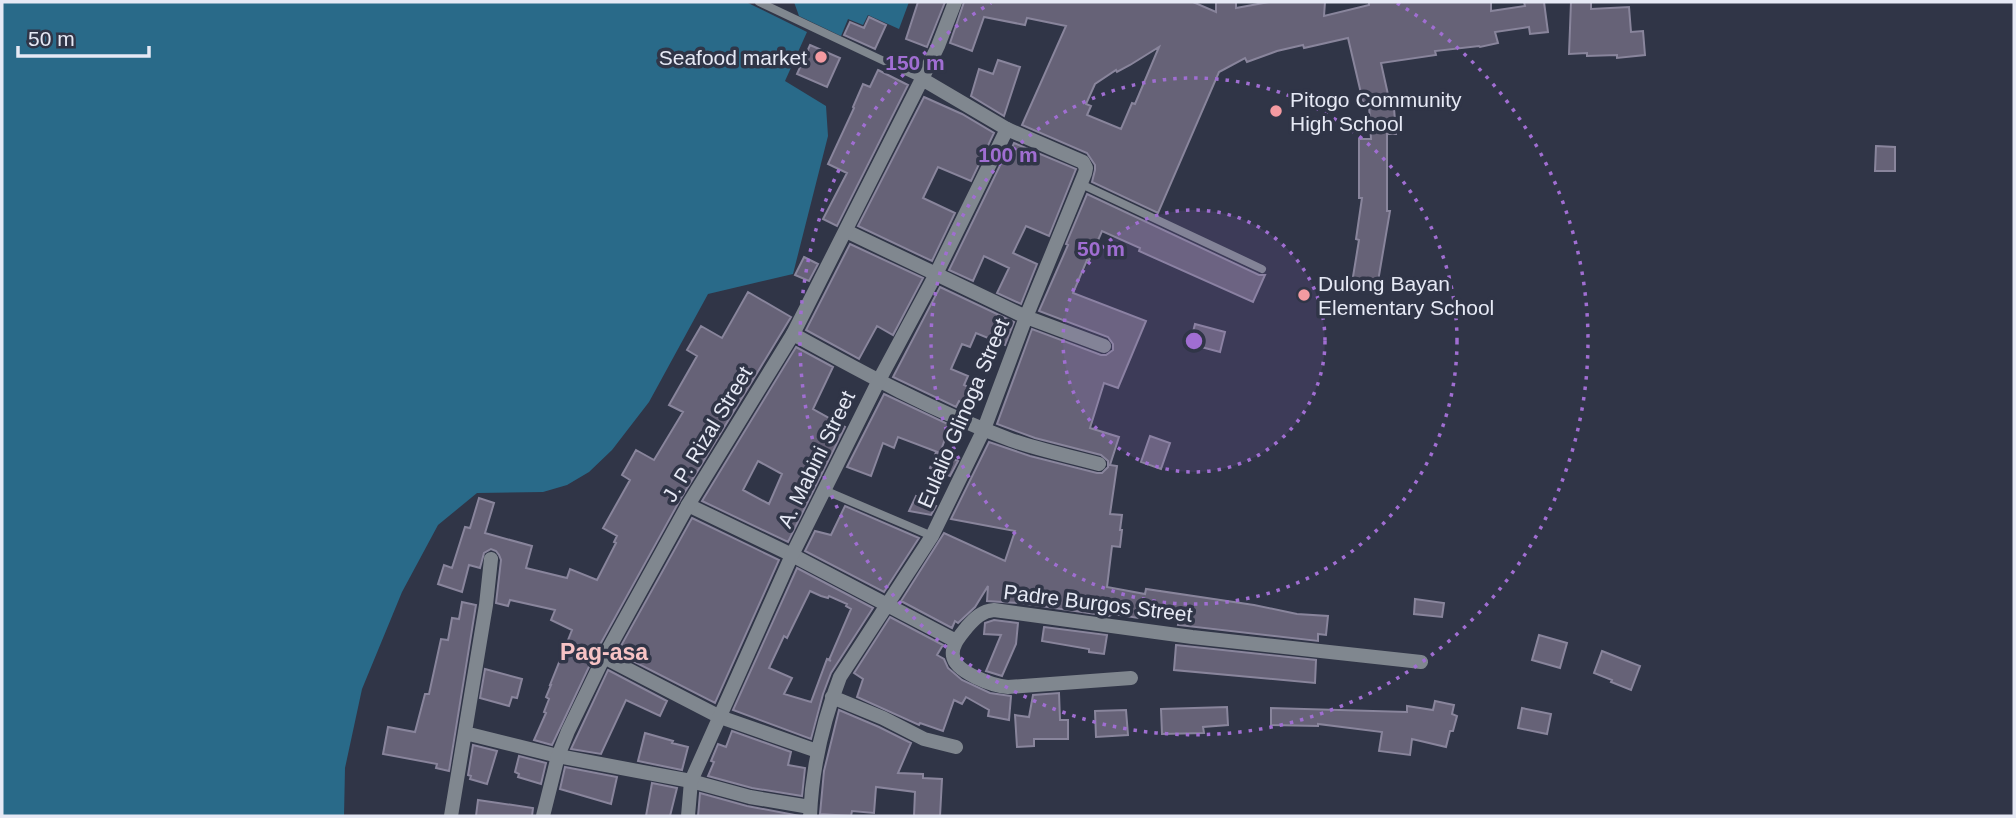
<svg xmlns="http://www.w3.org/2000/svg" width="2016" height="818" font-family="Arial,sans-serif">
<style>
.water{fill:#296a89}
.building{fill:#666277;stroke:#89859c;stroke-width:2;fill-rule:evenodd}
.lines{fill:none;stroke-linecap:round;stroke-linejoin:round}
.service{stroke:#80878f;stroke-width:8}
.minor{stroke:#80878f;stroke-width:14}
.tertiary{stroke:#80878f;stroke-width:14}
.ring{fill:none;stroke:#a06ed2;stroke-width:3.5;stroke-dasharray:3.5 7}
.poi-dot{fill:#f49aa1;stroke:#303547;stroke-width:2.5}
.labels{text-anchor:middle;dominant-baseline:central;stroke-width:7;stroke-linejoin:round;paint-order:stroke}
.poi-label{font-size:21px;fill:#e6e9f5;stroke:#303547;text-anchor:start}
.street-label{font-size:21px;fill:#e6e9f5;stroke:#303547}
.neighbourhood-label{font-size:23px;font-weight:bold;fill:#f7c3c5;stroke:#303547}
.centre{fill:#a06ed2;stroke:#303547;stroke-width:3.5}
.ring-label{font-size:21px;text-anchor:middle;font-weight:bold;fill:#a06ed2;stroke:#303547;stroke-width:7;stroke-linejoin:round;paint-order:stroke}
</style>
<rect width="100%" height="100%" fill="#303547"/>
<!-- water -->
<path class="water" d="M 2,2 L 746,2 L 807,32 L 785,81 L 826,106 L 828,136 L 793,274 L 708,294 L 649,402 L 612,450 L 589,472 L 567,485 L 543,492 L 477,493 L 438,525 L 402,592 L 362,689 L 345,768 L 344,816 L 2,816 Z
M 794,2 L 909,2 L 899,29 L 868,15 L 863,25 L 848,19 L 841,36 L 799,16 Z"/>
<!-- building -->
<path class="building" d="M 918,2 L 945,2 L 927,47 L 906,39 Z
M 964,2 L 1193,2 L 1216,12 L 1216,2 L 1236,2 L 1236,8 L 1269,2 L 1325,2 L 1324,16 L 1369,5 L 1369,2 L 1491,2 L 1491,11 L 1525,6 L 1524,2 L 1544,2 L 1548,32 L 1530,34 L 1529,27 L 1495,32 L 1498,43 L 1480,47 L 1479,46 L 1435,51 L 1436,55 L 1381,63 L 1391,108 L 1394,108 L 1396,134 L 1387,134 L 1387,211 L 1390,211 L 1376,293 L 1351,289 L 1359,240 L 1356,239 L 1362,198 L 1359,198 L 1359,139 L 1371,139 L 1369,105 L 1364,106 L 1348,38 L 1304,48 L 1303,45 L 1277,51 L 1247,62 L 1245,58 L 1219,72 L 1158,213 L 1092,182 L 1095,170 L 1095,165 L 1087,153 L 1022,125 L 1066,26 L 1027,18 L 1025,25 L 984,17 L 972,51 L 950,43 ZM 1159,47 L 1135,104 L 1132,103 L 1121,129 L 1087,115 L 1091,106 L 1086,104 L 1095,84 L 1116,70 L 1117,72 L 1130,65 Z
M 1571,2 L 1591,2 L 1591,9 L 1629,7 L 1631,32 L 1643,31 L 1645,55 L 1617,58 L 1617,55 L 1587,56 L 1587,53 L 1569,54 Z
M 869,17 L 886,25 L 875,49 L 844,35 L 850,22 L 864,28 Z
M 810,45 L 840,58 L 827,87 L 797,74 Z
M 998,60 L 1020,67 L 1004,116 L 971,96 L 979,69 L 993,74 Z
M 878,70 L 908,85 L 837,226 L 823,219 L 847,173 L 828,164 L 854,108 L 853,107 L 863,84 L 870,87 Z
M 924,97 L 962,114 L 994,133 L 971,181 L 938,167 L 923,198 L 955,213 L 932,261 L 858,226 Z
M 1014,143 L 1076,169 L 1049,236 L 1026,226 L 1013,253 L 1037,264 L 1021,304 L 997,293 L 1009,268 L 984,256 L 973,281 L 949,270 L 1007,151 L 1010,152 Z
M 1876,146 L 1895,147 L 1895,171 L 1875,171 Z
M 1087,194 L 1259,275 L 1265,275 L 1253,302 L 1139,251 L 1140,248 L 1102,231 L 1089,261 L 1087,260 L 1073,293 L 1146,321 L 1118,388 L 1104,383 L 1090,428 L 1119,437 L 1110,465 L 1117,466 L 1110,514 L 1122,515 L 1120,530 L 1122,530 L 1120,547 L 1112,546 L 1107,587 L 1145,594 L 1146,589 L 1254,605 L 1297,614 L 1328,616 L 1326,635 L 1318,634 L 1318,641 L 1178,625 L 1179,621 L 1139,615 L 1138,618 L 1113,614 L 1109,616 L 1020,603 L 987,601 L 988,586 L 975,607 L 958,623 L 955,621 L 952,628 L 901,601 L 944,533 L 1005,561 L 1015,531 L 951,519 L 989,442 L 1030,456 L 1097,473 L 1102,473 L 1108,467 L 1108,461 L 1101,455 L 1035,438 L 997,424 L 1032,329 L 1101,355 L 1106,355 L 1113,350 L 1113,344 L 1108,337 L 1039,311 L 1068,245 L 1066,244 Z
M 850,244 L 923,278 L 893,335 L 877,326 L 859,359 L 806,330 Z
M 804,257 L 818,264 L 809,281 L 795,275 Z
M 940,287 L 1014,322 L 1005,345 L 976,333 L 970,347 L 962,344 L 951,369 L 968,376 L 964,385 L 975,390 L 968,405 L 959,401 L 956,407 L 893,377 Z
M 748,292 L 791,317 L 680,500 L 596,652 L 552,745 L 534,740 L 546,713 L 544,712 L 549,699 L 546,697 L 551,685 L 550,685 L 572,630 L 551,620 L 555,610 L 510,600 L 508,606 L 496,603 L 501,560 L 499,555 L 496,551 L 491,549 L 484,553 L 480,568 L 469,565 L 462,592 L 438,584 L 444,565 L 452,568 L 465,527 L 470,528 L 479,498 L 494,503 L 485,533 L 532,546 L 526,568 L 567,578 L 570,569 L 597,580 L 616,543 L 614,542 L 617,536 L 603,528 L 630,480 L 622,475 L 636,450 L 654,460 L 683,412 L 669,405 L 697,356 L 687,350 L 701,326 L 722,338 Z
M 1195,324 L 1225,332 L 1220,352 L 1190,344 Z
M 796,347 L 833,367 L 813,409 L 845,427 L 788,542 L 702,501 ZM 758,461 L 782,474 L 769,504 L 743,490 Z
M 884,394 L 950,425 L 940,453 L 898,437 L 894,448 L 883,443 L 871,476 L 847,467 Z
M 1150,436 L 1170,443 L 1161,469 L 1141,462 Z
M 936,452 L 958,461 L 950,476 L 930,468 Z
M 916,496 L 936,506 L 931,515 L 909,511 Z
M 845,506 L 919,538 L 884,592 L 805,551 L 815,531 L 831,535 Z
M 692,518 L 779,560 L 715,703 L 617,653 Z
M 797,568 L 873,608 L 831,673 L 823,694 L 811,739 L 733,710 ZM 810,591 L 821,596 L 828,598 L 829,596 L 847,604 L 846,606 L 851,609 L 829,660 L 831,661 L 827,659 L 811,702 L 784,694 L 792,678 L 769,668 L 784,636 L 787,638 Z
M 1415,599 L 1444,603 L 1442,617 L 1414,614 Z
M 462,602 L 476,605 L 449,771 L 436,768 L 437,764 L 383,754 L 388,727 L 415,732 L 425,694 L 429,694 L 441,639 L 448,640 L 452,618 L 459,619 Z
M 890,617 L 943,645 L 937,655 L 944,659 L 948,668 L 962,680 L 990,693 L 1011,696 L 1009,720 L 988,716 L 989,710 L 966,697 L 962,704 L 954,700 L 943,731 L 920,723 L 919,725 L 857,697 L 863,679 L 854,673 Z
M 994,620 L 1018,623 L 1016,644 L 1002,676 L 986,671 L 1001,635 L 984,634 L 985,623 Z
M 1044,627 L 1107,635 L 1104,654 L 1089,652 L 1089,649 L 1042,641 Z
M 1539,635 L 1567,643 L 1560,668 L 1532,660 Z
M 1176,645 L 1316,660 L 1315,683 L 1174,670 Z
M 1602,651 L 1640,666 L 1631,690 L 1611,682 L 1612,680 L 1594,673 Z
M 485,669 L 522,679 L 517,698 L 512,697 L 509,706 L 480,698 Z
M 608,670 L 667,701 L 660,716 L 626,700 L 601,754 L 571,749 Z
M 1059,693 L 1060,720 L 1068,720 L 1068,739 L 1034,739 L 1034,746 L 1017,747 L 1015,715 L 1029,717 L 1033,695 Z
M 1435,701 L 1454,705 L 1452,714 L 1457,716 L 1453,731 L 1450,731 L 1446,747 L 1412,739 L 1410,755 L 1379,751 L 1382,732 L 1318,724 L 1318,726 L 1271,725 L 1271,708 L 1407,712 L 1407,706 L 1433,710 Z
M 1227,707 L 1228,725 L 1203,727 L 1204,733 L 1162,734 L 1161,709 Z
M 1522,708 L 1551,714 L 1547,734 L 1518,728 Z
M 839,710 L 879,727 L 911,743 L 898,773 L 923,774 L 923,778 L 942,779 L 940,816 L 914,816 L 915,792 L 876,787 L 874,813 L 852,811 L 851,816 L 820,814 L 824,771 Z
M 1126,710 L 1128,735 L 1096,737 L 1095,711 Z
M 732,731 L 791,752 L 788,765 L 805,768 L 802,796 L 752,788 L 708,776 L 714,762 L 711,761 L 718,744 L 726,747 Z
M 645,733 L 673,741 L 672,743 L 688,747 L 682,770 L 638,761 Z
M 473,745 L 497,751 L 487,784 L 470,779 L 471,776 L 468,775 Z
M 519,756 L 546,763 L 541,784 L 518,777 L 519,774 L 515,772 Z
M 565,767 L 617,777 L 611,804 L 560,789 Z
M 652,783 L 677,788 L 670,816 L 646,816 Z
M 700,793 L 747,806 L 800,816 L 698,816 Z
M 478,800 L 533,808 L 532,816 L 476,816 Z"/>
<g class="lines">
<!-- service -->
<path class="service" d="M 759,2 L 922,79
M 1081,184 L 1262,269
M 824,490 L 932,536"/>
<!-- minor -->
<path class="minor" d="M 922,79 L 938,46 L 955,2
M 846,231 L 1026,317 L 1104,346
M 793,334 C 863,373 935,412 1011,440 C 1039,450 1070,456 1099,464
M 688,505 L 792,555 L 956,641
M 604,657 L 720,717 L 817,751
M 1131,678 L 1008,687 C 993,686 955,672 953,656 C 951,645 961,635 967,627 C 975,618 982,611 994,610 L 1192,637 L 1421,662
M 832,697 L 883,718 L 924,739 L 956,747
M 465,733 L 558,756 L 691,781 L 750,797 L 810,807
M 451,816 L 486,605 L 491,559
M 810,816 C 812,769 823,721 840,677 L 932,536 L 984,429 L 1026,317 L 1085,173 L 1086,168 L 1083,162 L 1007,129"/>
<!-- tertiary -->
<path class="tertiary" d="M 543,816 L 558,756 L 568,731 L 604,657 L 688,505 L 793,334 L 922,79 L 1007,129 L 936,274 L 878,382 L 792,555 L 691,781 L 688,816"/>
</g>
<!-- distance rings -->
<circle cx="1194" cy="341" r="131" fill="#a06ed2" fill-opacity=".12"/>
<g class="ring">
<circle cx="1194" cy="341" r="131"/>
<circle cx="1194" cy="341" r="263"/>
<path d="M1397 3A394 394 0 1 1 991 3"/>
</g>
<!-- markers -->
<g class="poi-dot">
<circle cx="821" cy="57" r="7"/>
<circle cx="1276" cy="111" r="7"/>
<circle cx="1304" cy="295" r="7"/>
</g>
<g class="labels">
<!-- poi labels -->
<g class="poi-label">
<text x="807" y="57" text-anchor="end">Seafood market</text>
<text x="1290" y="99">Pitogo Community<tspan x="1290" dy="24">High School</tspan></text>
<text x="1318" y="283">Dulong Bayan<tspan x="1318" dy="24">Elementary School</tspan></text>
</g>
<!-- street labels -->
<g class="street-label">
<text transform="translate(963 413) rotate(-67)">Eulalio Glinoga Street</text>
<text transform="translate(707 434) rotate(-59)">J. P. Rizal Street</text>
<text transform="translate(816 459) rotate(-64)">A. Mabini Street</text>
<text transform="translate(1098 603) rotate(7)">Padre Burgos Street</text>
</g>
<!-- neighbourhood labels -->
<g class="neighbourhood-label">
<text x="604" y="652">Pag-asa</text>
</g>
</g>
<circle cx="1194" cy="341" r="10" class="centre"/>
<g class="ring-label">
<text x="915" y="70">150 m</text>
<text x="1008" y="162">100 m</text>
<text x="1101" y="256">50 m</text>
</g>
<!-- border -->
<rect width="2016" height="818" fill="none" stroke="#e6e9f5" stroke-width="7"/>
<!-- scale -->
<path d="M18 46v10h131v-10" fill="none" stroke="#e6e9f5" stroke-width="3.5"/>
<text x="28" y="46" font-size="21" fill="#e6e9f5" stroke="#303547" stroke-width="5" paint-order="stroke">50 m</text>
</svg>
